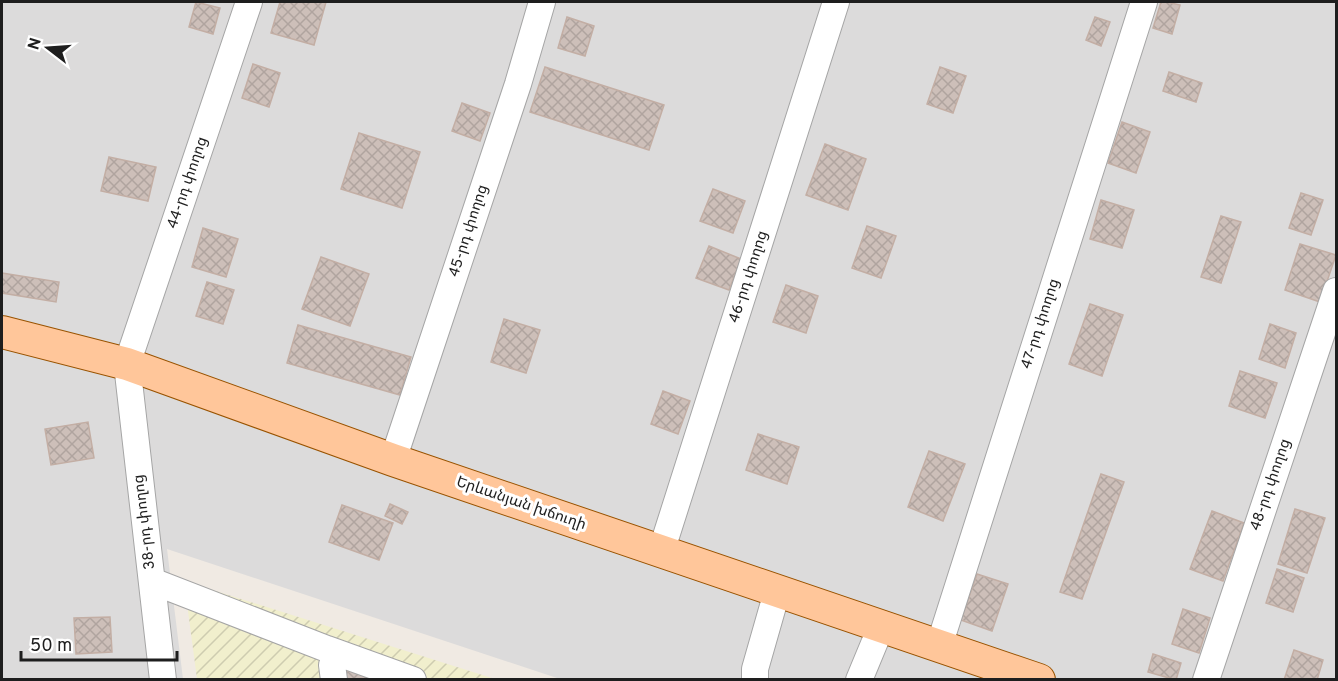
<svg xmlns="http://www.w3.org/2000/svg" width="1338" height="681" font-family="Overpass,'Noto Sans Armenian',sans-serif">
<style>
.residential{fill:#dcdbdb}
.farmland{fill:url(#farmland-furrows)}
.building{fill:url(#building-cross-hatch);stroke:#c3aea4;stroke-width:1.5}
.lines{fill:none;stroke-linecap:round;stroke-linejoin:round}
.minor-casing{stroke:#a5a5a5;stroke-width:28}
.major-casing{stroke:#995300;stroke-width:34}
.minor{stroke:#fff;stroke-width:26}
.major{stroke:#ffc69a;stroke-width:32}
.labels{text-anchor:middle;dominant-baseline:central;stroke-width:6;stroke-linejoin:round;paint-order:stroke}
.street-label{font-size:15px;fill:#1e1e1e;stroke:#fff}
</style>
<defs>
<pattern id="farmland-furrows" width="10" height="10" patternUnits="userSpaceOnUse" patternTransform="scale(1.5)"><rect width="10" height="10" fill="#f1efcd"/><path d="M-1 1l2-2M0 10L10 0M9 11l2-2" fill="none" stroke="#ceccb0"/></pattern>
<pattern id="building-cross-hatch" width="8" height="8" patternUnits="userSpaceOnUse" patternTransform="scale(1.5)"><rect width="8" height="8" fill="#cdbfb9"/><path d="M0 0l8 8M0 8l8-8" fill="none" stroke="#b0a49f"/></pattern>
</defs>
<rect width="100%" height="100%" fill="#f0eae3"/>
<!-- residential -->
<path class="residential" d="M 2,2 L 1336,2 L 1336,679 L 560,679 L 167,549 L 183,679 L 2,679 Z"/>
<!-- farmland -->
<path class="farmland" d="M 184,581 L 495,679 L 197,679 Z"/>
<!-- building -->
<path class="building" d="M 196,2 L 220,8 L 213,34 L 189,27 Z
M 280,2 L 326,2 L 314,45 L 271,33 Z
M 1161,2 L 1167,2 L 1180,5 L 1172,34 L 1153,28 Z
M 567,17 L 594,26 L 585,56 L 558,48 Z
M 1095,17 L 1110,22 L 1101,46 L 1086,40 Z
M 253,64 L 280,73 L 269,107 L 242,98 Z
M 545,67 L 664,105 L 649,150 L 530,112 Z
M 940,67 L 966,76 L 953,113 L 927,104 Z
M 1169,72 L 1202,83 L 1196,102 L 1163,91 Z
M 462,103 L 490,113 L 480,141 L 452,131 Z
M 1122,122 L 1150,132 L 1136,173 L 1108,163 Z
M 359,133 L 420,152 L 402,208 L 341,189 Z
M 825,144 L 866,159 L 848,210 L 806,195 Z
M 109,157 L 156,167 L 148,201 L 101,191 Z
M 713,189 L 745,201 L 733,233 L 700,221 Z
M 1301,193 L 1323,200 L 1311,235 L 1289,228 Z
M 1101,200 L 1134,210 L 1122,248 L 1090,239 Z
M 1221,216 L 1241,222 L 1221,283 L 1201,277 Z
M 867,226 L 896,236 L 881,278 L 852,268 Z
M 203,228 L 238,239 L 226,277 L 192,267 Z
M 1300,244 L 1336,255 L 1320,302 L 1285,290 Z
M 709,246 L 741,259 L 729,290 L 696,278 Z
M 321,257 L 369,274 L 350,326 L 302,309 Z
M 2,273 L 59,282 L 56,302 L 2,293 Z
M 207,282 L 234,290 L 223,324 L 196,316 Z
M 786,285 L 818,296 L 806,333 L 773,322 Z
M 1090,304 L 1123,315 L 1102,376 L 1069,364 Z
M 504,319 L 540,330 L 526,373 L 491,362 Z
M 1270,324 L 1296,333 L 1285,368 L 1259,359 Z
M 298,325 L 411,357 L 400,395 L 287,363 Z
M 1240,371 L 1277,383 L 1265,418 L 1229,406 Z
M 663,391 L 690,401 L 678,434 L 651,424 Z
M 88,422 L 94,458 L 51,465 L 45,429 Z
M 758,434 L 799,447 L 787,484 L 746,470 Z
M 929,451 L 965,464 L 943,521 L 908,507 Z
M 1101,474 L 1124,482 L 1082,599 L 1060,592 Z
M 390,504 L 408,512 L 402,524 L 385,516 Z
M 342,505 L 393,523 L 379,560 L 329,542 Z
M 1295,509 L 1325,518 L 1307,573 L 1278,564 Z
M 1212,511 L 1244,523 L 1223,581 L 1190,569 Z
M 1277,569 L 1304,578 L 1293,612 L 1266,603 Z
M 977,574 L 1008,584 L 992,631 L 961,620 Z
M 1183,609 L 1210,618 L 1199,653 L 1172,644 Z
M 110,617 L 112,652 L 76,654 L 74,618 Z
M 1294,650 L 1323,660 L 1317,680 L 1284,680 Z
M 1153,654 L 1181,663 L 1176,680 L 1148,672 Z
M 347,670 L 376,680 L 344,680 Z"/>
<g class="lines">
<defs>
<path id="minor" d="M 393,460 L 518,84 L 542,2
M 661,552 L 836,2
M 152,581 L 327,649 L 413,680
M 939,646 L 1144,2
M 163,680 L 127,364 L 249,2
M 334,680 L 332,665 L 338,653
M 755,680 L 755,669 L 777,592
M 859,680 L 881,627
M 1206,680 L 1336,291"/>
<path id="major" d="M 2,332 L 127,364 L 393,460 L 1039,680"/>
</defs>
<!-- minor casing -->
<use href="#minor" class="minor-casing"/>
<!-- major casing -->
<use href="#major" class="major-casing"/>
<!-- minor -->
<use href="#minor" class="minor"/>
<!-- major -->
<use href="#major" class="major"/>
</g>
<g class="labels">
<!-- street labels -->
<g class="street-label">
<text transform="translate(188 183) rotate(-71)">44-րդ փողոց</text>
<text transform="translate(469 231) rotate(-72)">45-րդ փողոց</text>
<text transform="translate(749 277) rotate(-72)">46-րդ փողոց</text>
<text transform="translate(1041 324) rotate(-72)">47-րդ փողոց</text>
<text transform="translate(1271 485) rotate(-71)">48-րդ փողոց</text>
<text transform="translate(521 504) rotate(19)">Երևանյան խճուղի</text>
<text transform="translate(145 522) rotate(-97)">38-րդ փողոց</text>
</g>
</g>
<!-- border -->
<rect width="1338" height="681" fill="none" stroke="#1e1e1e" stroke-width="6"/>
<!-- north arrow -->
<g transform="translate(48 48) rotate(287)" stroke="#ffffff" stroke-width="4.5" paint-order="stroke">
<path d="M0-4.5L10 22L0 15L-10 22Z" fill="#1e1e1e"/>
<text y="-9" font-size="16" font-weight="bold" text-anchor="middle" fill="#1e1e1e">N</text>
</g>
<!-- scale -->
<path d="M21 651v9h156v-9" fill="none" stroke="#1e1e1e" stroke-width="3"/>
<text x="30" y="651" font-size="18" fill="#1e1e1e" stroke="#ffffff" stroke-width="4.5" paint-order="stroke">50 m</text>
</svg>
